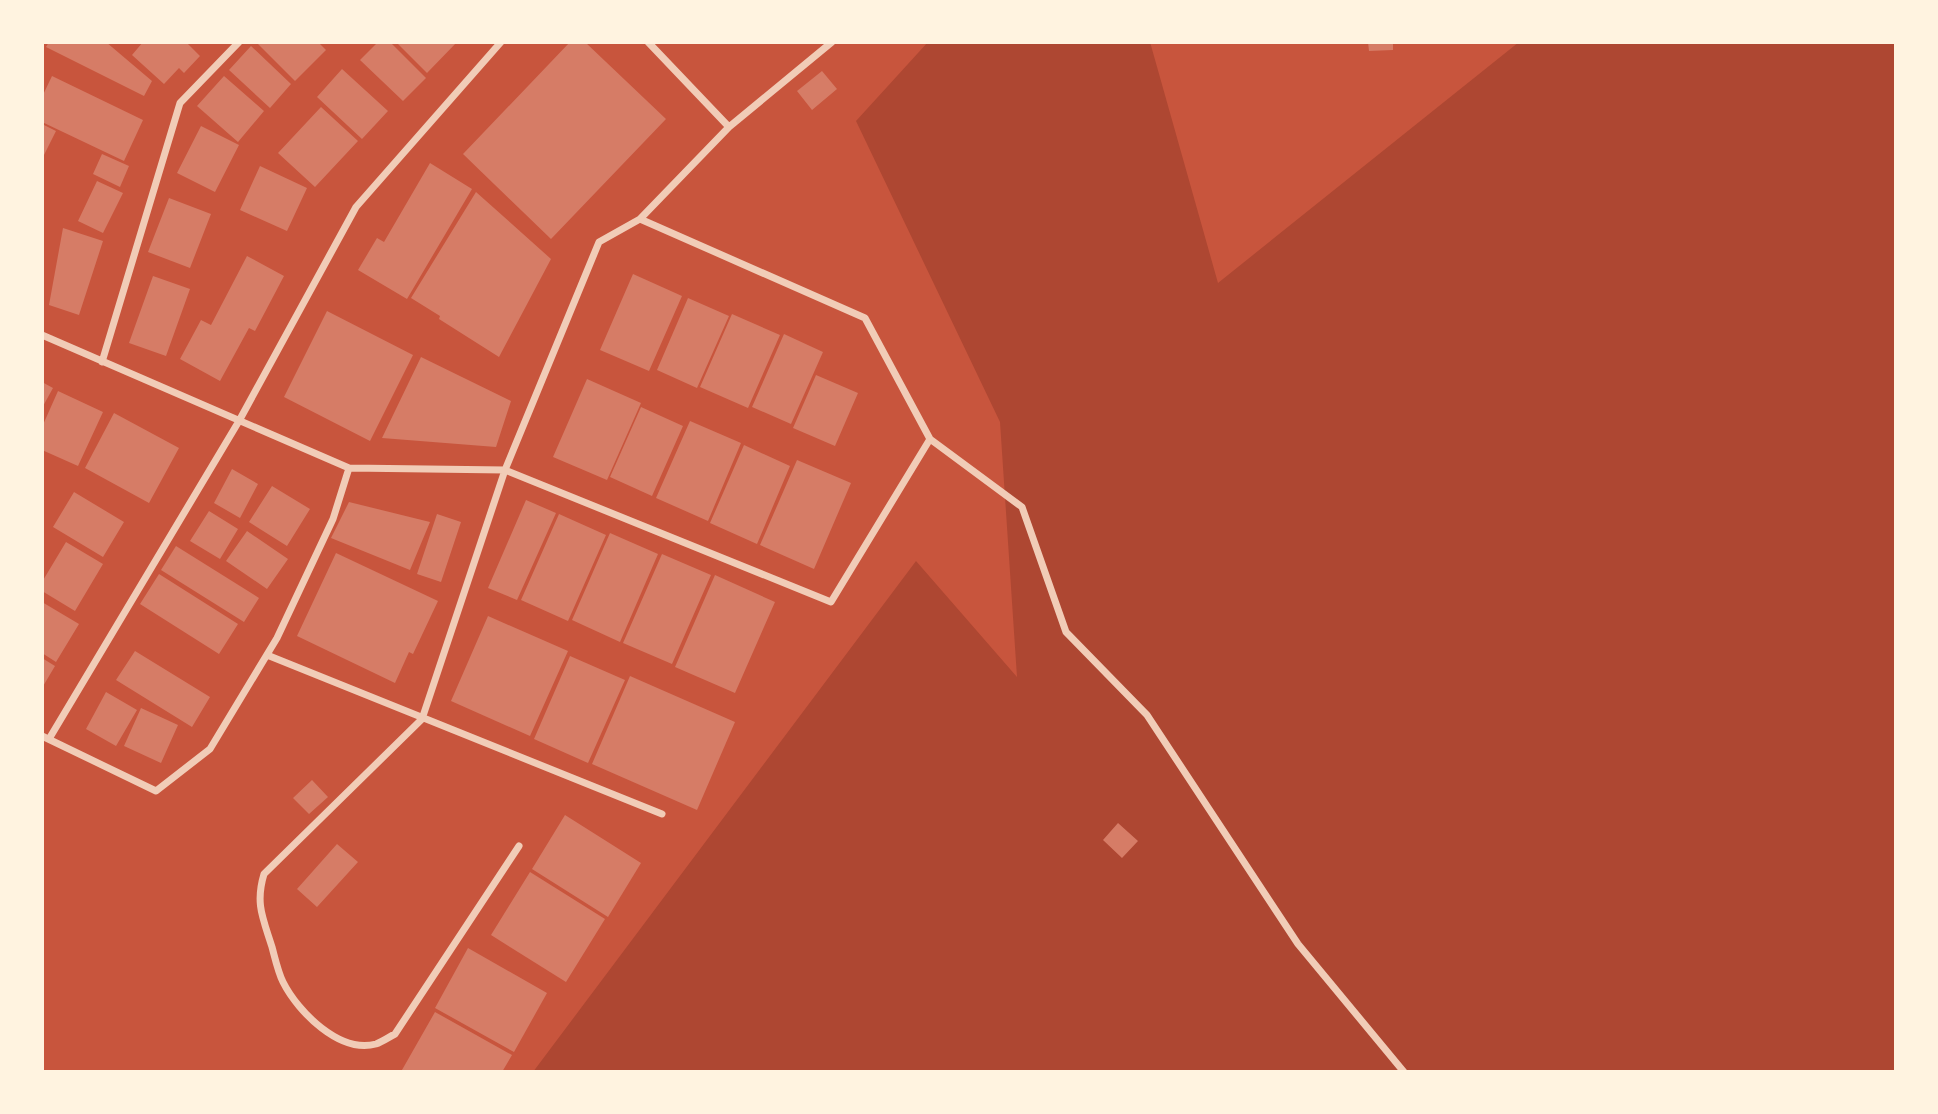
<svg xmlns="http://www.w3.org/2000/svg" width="1938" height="1114" font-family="'Source Sans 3',sans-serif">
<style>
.green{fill:#ae4732}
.building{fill:#d67c66}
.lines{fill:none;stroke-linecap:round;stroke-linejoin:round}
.minor{stroke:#f1ccb7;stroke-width:7}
</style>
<rect width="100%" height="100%" fill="#c8553d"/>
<!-- green -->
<path class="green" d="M 928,42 L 1150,42 L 1218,283 L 1519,42 L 1896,42 L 1896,1072 L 533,1072 L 916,561 L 1017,677 L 1000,422 L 856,121 Z"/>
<!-- building -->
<path class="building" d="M 49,42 L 106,42 L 152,81 L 144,96 L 46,47 Z
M 143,42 L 186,42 L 200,56 L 184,73 L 179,68 L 164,84 L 132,55 Z
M 256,42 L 318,42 L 326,50 L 295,81 Z
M 378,42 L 390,42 L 426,78 L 403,101 L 360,60 Z
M 396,42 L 457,42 L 427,73 Z
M 570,42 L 585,42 L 666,119 L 551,239 L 463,154 Z
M 1368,42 L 1393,42 L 1393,50 L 1369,51 Z
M 251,46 L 291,84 L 270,108 L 229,70 Z
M 342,69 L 388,111 L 362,139 L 317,97 Z
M 822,71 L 837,89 L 812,110 L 797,91 Z
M 52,76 L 143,120 L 124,161 L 42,122 L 42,97 Z
M 224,76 L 264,111 L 238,142 L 197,106 Z
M 321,107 L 358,141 L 315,187 L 278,153 Z
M 42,124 L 56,131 L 42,159 Z
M 201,126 L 239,145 L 215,192 L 177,173 Z
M 102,154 L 129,166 L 120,187 L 93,174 Z
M 430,163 L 472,189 L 407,299 L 358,270 L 377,238 L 384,242 Z
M 260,166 L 307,188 L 287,231 L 240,210 Z
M 97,181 L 123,193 L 103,233 L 78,221 Z
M 476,192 L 551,259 L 499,357 L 439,319 L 440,316 L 411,298 Z
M 169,198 L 211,214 L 190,268 L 148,252 Z
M 63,228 L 103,241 L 79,315 L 49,305 Z
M 247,256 L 284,276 L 255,331 L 249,328 L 220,381 L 180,359 L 201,320 L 211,325 Z
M 633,274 L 682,296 L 649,371 L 600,350 Z
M 153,276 L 190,289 L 166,356 L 129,343 Z
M 688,298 L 729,316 L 697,388 L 657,370 Z
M 327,311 L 413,355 L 370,441 L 284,397 Z
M 732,314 L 780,335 L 748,408 L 700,387 Z
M 784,334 L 823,352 L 791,424 L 752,407 Z
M 421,357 L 511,401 L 496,447 L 382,438 Z
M 816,375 L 858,393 L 835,446 L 793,428 Z
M 587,379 L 641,403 L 607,480 L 553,457 Z
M 42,382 L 53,388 L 42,408 Z
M 58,391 L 103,412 L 78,466 L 42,450 L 42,427 Z
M 641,407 L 683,426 L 652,496 L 610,477 Z
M 114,413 L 179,448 L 149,503 L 85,468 Z
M 690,421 L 741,443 L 708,521 L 656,498 Z
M 744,445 L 790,466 L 757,544 L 710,523 Z
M 797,460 L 851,483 L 814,569 L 760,545 Z
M 232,469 L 258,484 L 240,518 L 214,503 Z
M 272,486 L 310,509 L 287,546 L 249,522 Z
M 74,492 L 124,522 L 103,557 L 53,527 Z
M 526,500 L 556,513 L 517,600 L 488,588 Z
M 349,502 L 430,522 L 410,570 L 331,538 Z
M 209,511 L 238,529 L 220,559 L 190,541 Z
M 437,514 L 461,522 L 441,582 L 417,574 Z
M 559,514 L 606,535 L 568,621 L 521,600 Z
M 247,531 L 288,559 L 267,589 L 226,561 Z
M 610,533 L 658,554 L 620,642 L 572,620 Z
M 66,542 L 103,564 L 75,611 L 42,591 L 42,582 Z
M 176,546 L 259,598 L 244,622 L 161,570 Z
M 336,553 L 438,601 L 413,654 L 409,652 L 395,683 L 297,636 Z
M 662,554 L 711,575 L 672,664 L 623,643 Z
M 159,574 L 238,624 L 219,654 L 140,604 Z
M 715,575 L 775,602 L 735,693 L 675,667 Z
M 42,602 L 79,624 L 56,662 L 42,653 Z
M 488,616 L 568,651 L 530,736 L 451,701 Z
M 135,651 L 210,697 L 192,727 L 116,680 Z
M 570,656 L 625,680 L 588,763 L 534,739 Z
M 42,658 L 55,666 L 42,688 Z
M 630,676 L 735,722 L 697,810 L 592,764 Z
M 106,692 L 137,710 L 116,746 L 86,729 Z
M 141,708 L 178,725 L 161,763 L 124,746 Z
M 312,780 L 328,797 L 309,814 L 293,798 Z
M 565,815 L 641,863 L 608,917 L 532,869 Z
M 1118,823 L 1138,841 L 1122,858 L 1103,840 Z
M 337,844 L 358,862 L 317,907 L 297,889 Z
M 530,872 L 605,919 L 566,982 L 491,935 Z
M 468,948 L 547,993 L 514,1052 L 435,1008 Z
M 435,1012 L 512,1055 L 502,1072 L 405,1072 L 402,1070 Z"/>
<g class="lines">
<!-- minor -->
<path class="minor" d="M 648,42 L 729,127
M 640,219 L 729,127 L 832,42
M 42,335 L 349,468 L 505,470 L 831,602 L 930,439
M 102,362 L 180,103 L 239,42
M 267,655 L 662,814
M 42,736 L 156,791 L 210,749 L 277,638 L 333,519 L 349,468
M 49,739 L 239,421 L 356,207 L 501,42
M 519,846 L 395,1034 C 389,1037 382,1042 376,1044 C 340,1054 298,1012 283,982 C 278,972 275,958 272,947 C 263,918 255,904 264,874 L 422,719 L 505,470 L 599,242 L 640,219 L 865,318 L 930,439 L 1022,507 L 1066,632 L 1147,715 L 1298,944 L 1404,1072"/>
</g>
<!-- border -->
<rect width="1938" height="1114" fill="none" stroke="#fff3e0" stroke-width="88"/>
</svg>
